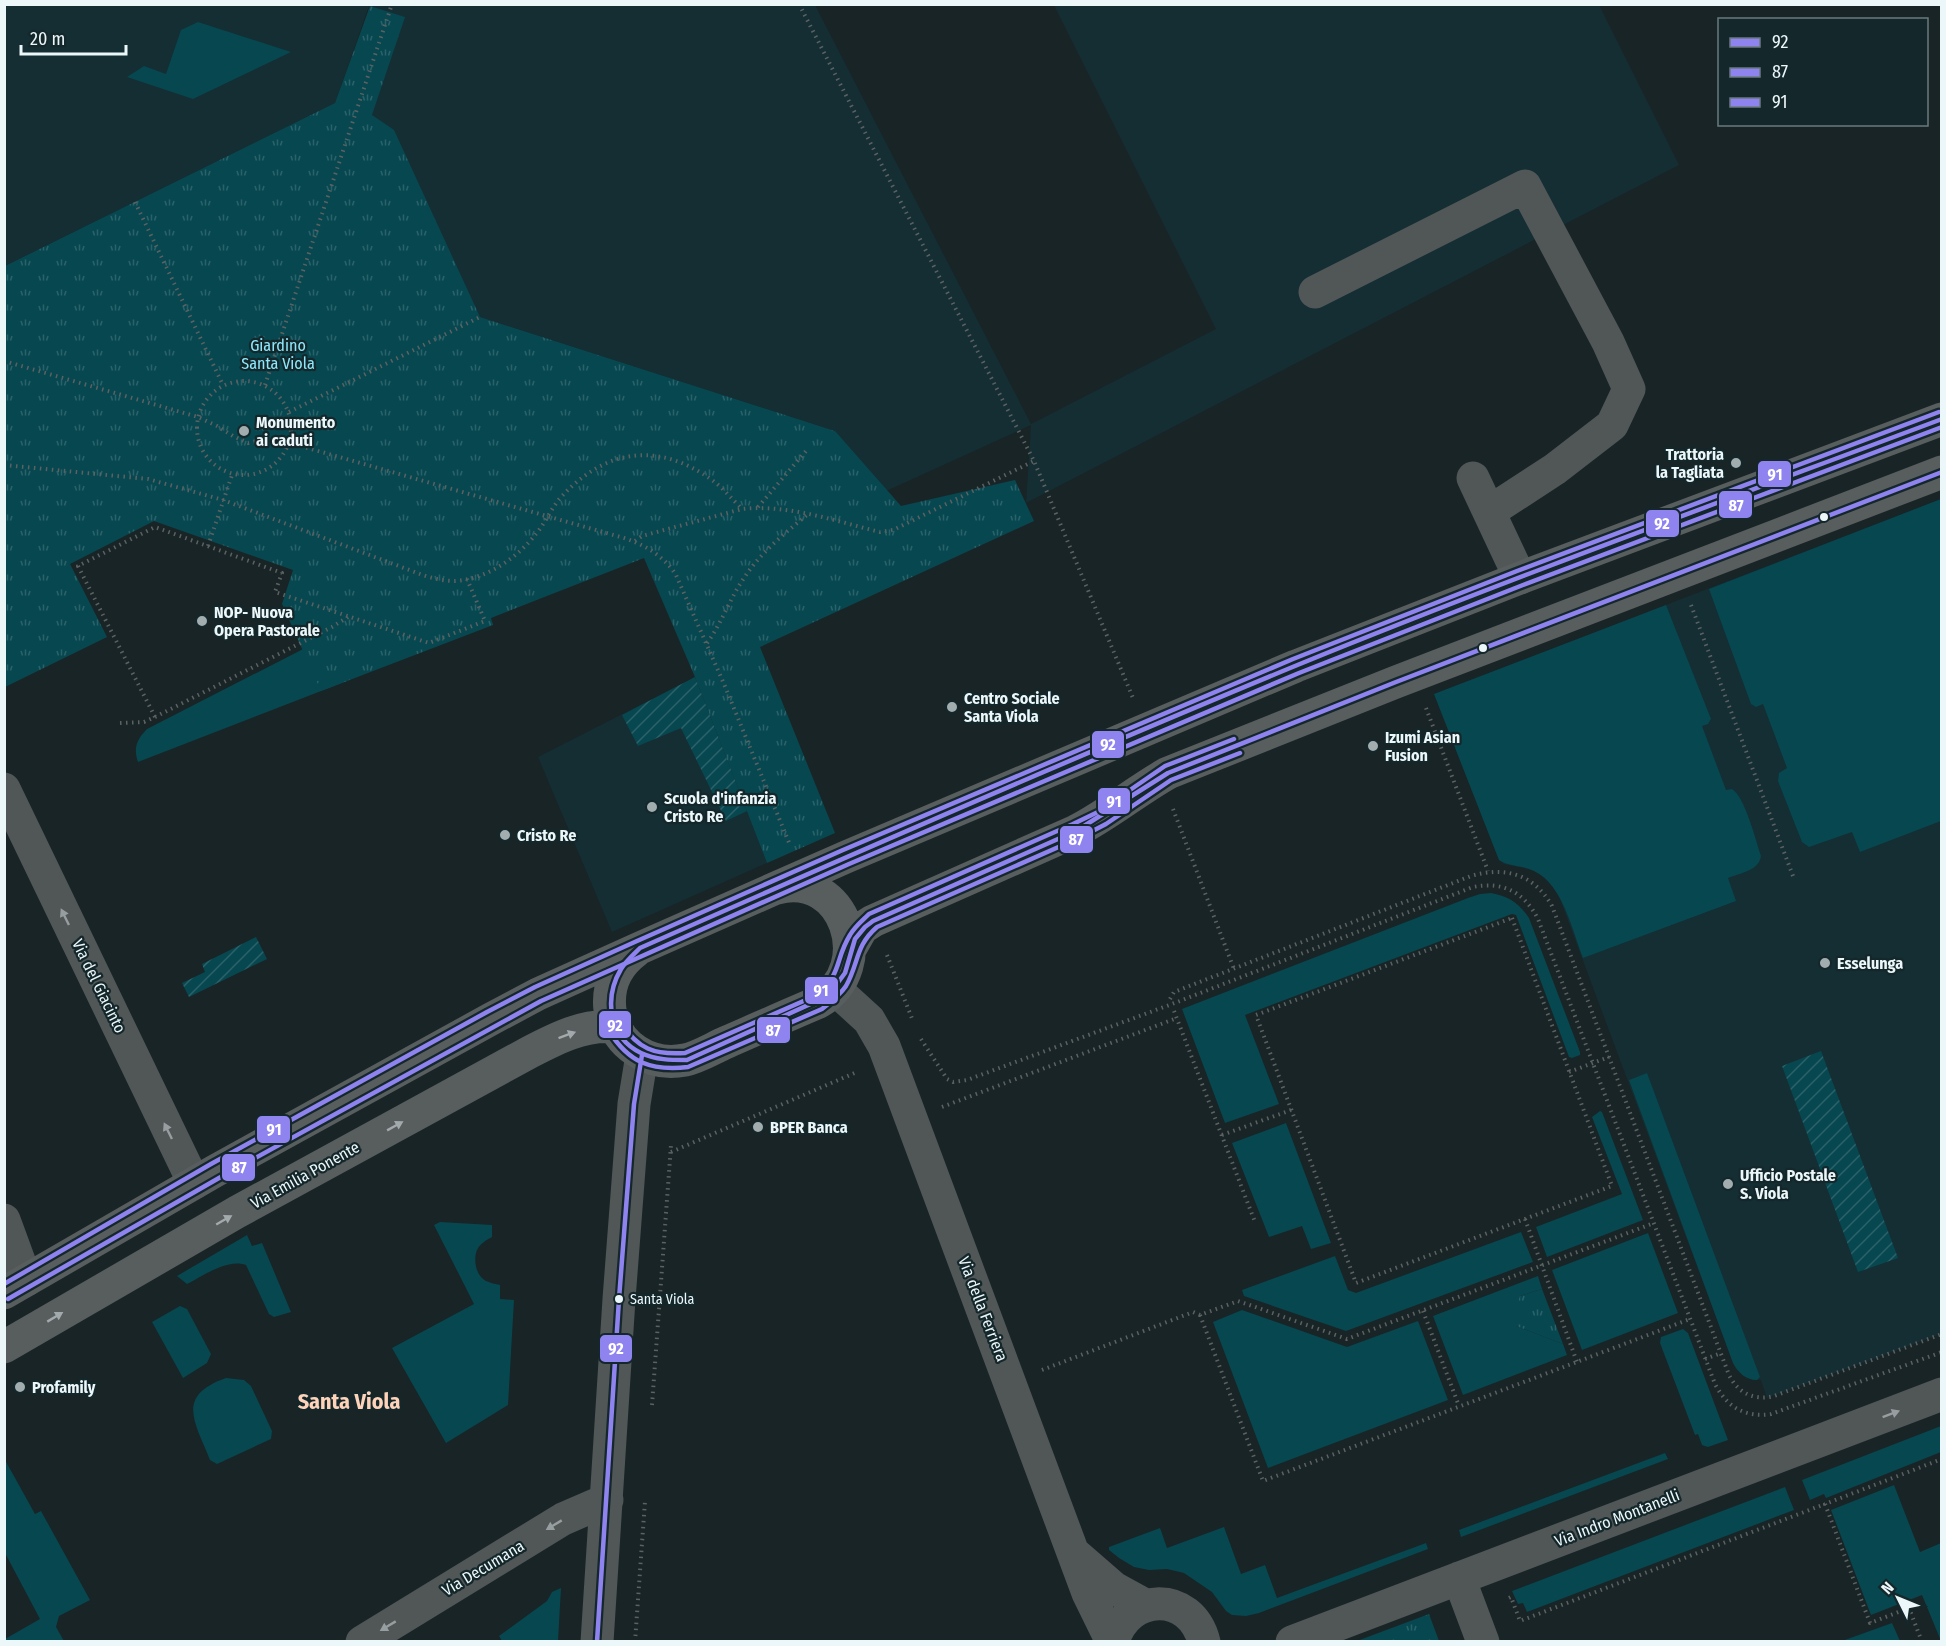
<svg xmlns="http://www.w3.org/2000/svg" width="1946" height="1646" font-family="'Fira Sans Condensed',sans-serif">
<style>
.built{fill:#142e33}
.grass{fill:#074750}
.park{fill:url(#park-tufts)}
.garden{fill:url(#garden-furrows)}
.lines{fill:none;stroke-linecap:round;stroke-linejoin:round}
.path{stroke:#5c6162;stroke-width:4;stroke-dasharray:1.5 4.5;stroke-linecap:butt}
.minor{stroke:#515657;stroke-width:33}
.major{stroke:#585d5e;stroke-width:33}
.bus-1-casing{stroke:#14272b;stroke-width:9}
.bus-2-casing{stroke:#14272b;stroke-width:9}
.bus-3-casing{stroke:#14272b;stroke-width:9}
.bus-1{stroke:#8f83f0;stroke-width:4.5}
.bus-2{stroke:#8f83f0;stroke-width:4.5}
.bus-3{stroke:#8f83f0;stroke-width:4.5}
.oneway{fill:#979ea0}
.oneway2{fill:#a2aaac}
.poi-dot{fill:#a2adb0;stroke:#14272b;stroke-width:2}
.bus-dot{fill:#ecf7fa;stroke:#14272b;stroke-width:2}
.labels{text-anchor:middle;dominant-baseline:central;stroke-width:4.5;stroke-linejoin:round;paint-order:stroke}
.bus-label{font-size:14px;fill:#ecf7fa;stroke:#14272b;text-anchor:start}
.park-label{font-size:16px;fill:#8ce9fc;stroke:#14272b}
.poi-label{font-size:16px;font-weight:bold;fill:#ecf7fa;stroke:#14272b;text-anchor:start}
.street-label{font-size:16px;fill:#ecf7fa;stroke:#14272b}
.district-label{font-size:22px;font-weight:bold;fill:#fed3b9;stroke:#14272b}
.line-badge{stroke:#14272b;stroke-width:2}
.badge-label{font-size:16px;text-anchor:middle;font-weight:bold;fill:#fff}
</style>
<defs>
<pattern id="park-tufts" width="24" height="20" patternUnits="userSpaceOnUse" patternTransform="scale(1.5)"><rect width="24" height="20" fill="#074750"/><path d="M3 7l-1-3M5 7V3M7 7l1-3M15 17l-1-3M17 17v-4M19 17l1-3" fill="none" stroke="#2b626a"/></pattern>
<pattern id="garden-furrows" width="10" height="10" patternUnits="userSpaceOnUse" patternTransform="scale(1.5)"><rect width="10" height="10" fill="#074750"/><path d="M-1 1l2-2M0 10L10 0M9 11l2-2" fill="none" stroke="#2b626a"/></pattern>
</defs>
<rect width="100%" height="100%" fill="#192426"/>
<!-- built -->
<path class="built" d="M 5,5 L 815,5 L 1031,424 L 1216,329 L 1054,5 L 1599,5 L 1679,165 L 1026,503 L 1031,425 L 860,503 L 835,431 L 480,317 L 372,115 L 404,17 L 369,6 L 335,103 L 5,266 Z
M 1941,499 L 1941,1334 L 1767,1398 L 1761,1380 L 1747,1378 L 1736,1369 L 1733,1363 L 1560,899 L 1555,888 L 1546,878 L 1533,870 L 1504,864 L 1499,860 L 1434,694 Z
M 695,677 L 767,863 L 612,932 L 538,757 Z"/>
<!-- grass -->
<path class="grass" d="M 198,22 L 291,52 L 193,99 L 127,77 L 144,66 L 166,74 L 181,30 Z
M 1941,499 L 1941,821 L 1860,852 L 1852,832 L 1809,847 L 1802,842 L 1778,781 L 1779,773 L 1787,768 L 1763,704 L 1756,707 L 1751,704 L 1709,589 Z
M 1666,605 L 1711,719 L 1708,724 L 1702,726 L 1726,790 L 1732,789 C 1745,797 1756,841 1761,856 C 1759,871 1740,873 1728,878 L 1736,901 L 1583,958 C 1572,930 1563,885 1534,871 C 1523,865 1509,867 1499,860 L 1434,694 Z
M 344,628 L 347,681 L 138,762 C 133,748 137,739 147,729 Z
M 1491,893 C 1508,896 1519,903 1529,918 L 1580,1052 L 1580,1055 L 1572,1058 L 1569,1057 L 1516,915 L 1512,914 L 1245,1015 L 1279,1104 L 1225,1123 L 1182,1009 L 1468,898 L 1480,894 Z
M 1647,1073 L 1760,1377 L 1757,1380 C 1745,1380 1738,1372 1733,1363 L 1629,1080 Z
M 1600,1111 L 1602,1112 L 1643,1220 L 1547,1257 L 1536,1227 L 1622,1194 L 1592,1117 Z
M 1286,1123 L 1331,1243 L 1311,1249 L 1302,1226 L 1269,1237 L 1232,1143 Z
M 440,1222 L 492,1225 L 492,1237 C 486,1240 480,1244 477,1250 C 473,1260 476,1276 486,1281 C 490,1283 496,1284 500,1285 L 500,1299 L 514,1300 L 508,1405 L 446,1443 L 392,1348 L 474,1304 L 434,1225 Z
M 1521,1232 L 1533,1262 L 1346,1331 L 1244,1296 L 1242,1290 L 1335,1256 L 1348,1290 L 1356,1293 Z
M 1648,1233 L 1678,1313 L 1582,1350 L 1552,1270 Z
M 247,1235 L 252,1246 L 262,1243 L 291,1312 L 274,1317 L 269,1314 L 246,1265 C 228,1258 203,1276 187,1284 L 177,1276 Z
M 1538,1276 L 1542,1289 L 1520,1296 L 1516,1326 L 1563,1344 L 1567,1355 L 1463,1395 L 1433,1316 Z
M 180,1306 L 187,1309 L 211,1354 L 207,1363 L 183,1378 L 152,1322 Z
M 1242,1310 L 1347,1347 L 1418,1321 L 1448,1400 L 1268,1468 L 1213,1322 Z
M 1683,1329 L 1688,1333 L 1728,1440 L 1708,1447 L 1702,1445 L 1698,1434 L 1695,1435 L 1660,1343 L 1661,1337 Z
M 226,1378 L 244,1380 L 251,1386 L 272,1431 L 271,1439 L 217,1464 L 210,1460 C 195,1422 175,1396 226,1378 Z
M 1941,1426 L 1941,1452 L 1826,1498 L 1824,1494 L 1810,1500 L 1802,1480 Z
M 1665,1453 L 1668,1459 L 1461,1537 L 1459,1530 Z
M 5,1460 L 35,1514 L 41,1511 L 90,1600 L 59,1616 L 56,1627 L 64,1641 L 5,1641 L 5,1639 L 40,1619 L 5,1553 Z
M 1894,1485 L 1920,1552 L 1941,1543 L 1941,1641 L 1922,1595 L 1871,1615 L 1831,1510 Z
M 1785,1487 L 1794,1510 L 1527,1612 L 1523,1603 L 1518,1604 L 1512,1591 Z
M 1224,1527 L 1241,1574 L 1265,1565 L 1277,1598 L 1426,1543 L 1428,1549 L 1259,1613 L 1246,1616 L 1232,1615 L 1226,1611 L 1212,1592 L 1184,1573 L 1167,1569 L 1149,1570 L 1134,1567 L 1119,1558 L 1109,1550 L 1109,1547 L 1160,1528 L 1167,1548 Z
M 561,1588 L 558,1641 L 502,1641 L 499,1636 L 547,1601 L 552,1592 Z
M 1892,1623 L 1900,1641 L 1842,1641 Z"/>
<!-- park -->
<path class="park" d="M 370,6 L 405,17 L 372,115 L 394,130 L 480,317 L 835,431 L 901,506 L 1015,480 L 1034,521 L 760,647 L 835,833 L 767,863 L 695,677 L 644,558 L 491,618 L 493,625 L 321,691 L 282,604 L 293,570 L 154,521 L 70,564 L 107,637 L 5,687 L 5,266 L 335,103 Z
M 1542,1289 L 1563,1344 L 1516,1326 L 1513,1317 L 1520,1296 Z
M 1429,1614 L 1439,1641 L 1357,1641 Z"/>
<!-- garden -->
<path class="garden" d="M 695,677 L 747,811 L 726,821 L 681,728 L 638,746 L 622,715 Z
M 256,937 L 267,959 L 189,997 L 182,983 L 205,972 L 202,964 Z
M 1821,1051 L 1898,1258 L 1858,1272 L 1782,1066 Z"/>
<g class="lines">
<!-- path -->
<path class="path" d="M 799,4 L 1034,461 L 1133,698
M 135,202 L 223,385
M 4,361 L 198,417 L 217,426 L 233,436 L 248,443 L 266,439 L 290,443 L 624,538 C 645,545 664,556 676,575 L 724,684 L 790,845
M197 428a47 47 0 1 1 94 0a47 47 0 1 1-94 0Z
M 265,385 L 392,4
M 289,412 L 480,317
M 4,465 L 148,479 L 223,500 L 420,574 C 431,578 443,581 455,581 C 487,579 517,558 536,534 C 546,522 551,508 562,496 C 607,448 659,442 712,480 C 723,488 732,499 742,509
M 758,507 L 806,451
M 635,541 L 642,536 L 742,509 C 788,504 835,521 880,532 L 893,530 L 1034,461
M 208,546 L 232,475
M 1691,605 L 1793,876
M 707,643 C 722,623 730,598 744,578 C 760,553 785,533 807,515
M 1426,708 L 1488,871
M 155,717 L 78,566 L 155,527 L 282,573 L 275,592 L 429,643 L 485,621 L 467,579
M 120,723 L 144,722 L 155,717 L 332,627 L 348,617
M 1173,809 L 1234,969
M 1512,918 L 1612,1186 L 1356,1283 L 1256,1015 Z
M 887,955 L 913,1021
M 1170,999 L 1174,992 L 1471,876 C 1505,866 1534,874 1552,906 L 1729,1375 C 1738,1393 1754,1401 1774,1396 L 1942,1334
M 1174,1011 L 1255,1222
M 921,1039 L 947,1079 L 953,1082 L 967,1080 L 1172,1004 L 1473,887 C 1503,881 1524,892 1538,919 L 1715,1384 C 1727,1407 1745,1418 1771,1414 L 1942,1352
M 1569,1072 L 1609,1057
M 942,1107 L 1177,1018
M 1222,1135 L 1291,1110
M 671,1152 L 857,1072
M 1525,1219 L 1577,1362
M 1423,1311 L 1459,1406
M 1200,1315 L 1263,1481 L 1690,1319
M 1705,1359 L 1721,1353
M 1042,1370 L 1193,1312 L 1200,1315 L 1238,1301 L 1347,1339 L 1654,1223
M 652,1405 L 671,1145
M 1509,1598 L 1511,1597 L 1520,1621 L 1825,1504
M 635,1642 L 645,1501
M 1922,1642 L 1909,1608 L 1870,1623 L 1825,1504 L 1942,1459"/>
<!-- minor -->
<path class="minor" d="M 1315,292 L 1525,186 L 1608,342 L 1629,389 L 1612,425 L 1555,469 L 1489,512
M 1473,478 L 1520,578
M 4,789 L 194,1183
M 835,989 L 869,1020 L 884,1046 L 1088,1593 L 1112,1642
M 4,1220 L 26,1280
M 1076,1555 L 1114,1588 L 1145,1605
M 1459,1578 L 1483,1642
M 362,1642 L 563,1519 L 607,1500
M 597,1642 L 619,1299 L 634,1104 L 642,1055
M 1113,1642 C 1127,1592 1191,1590 1204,1642
M 1292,1642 L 1942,1394"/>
<!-- major -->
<path class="major" d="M 850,949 L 862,928 L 873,921 L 1076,831 C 1109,814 1136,791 1168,773 L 1396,682 L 1942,472
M 636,951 C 617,965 607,986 610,1010 C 616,1046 650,1067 685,1060 C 699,1057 713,1048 727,1042 C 757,1029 788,1015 819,1002 C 878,966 844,870 777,888
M 4,1293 L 215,1171 L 491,1019 L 538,994 L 640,948 L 846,857 L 1296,666 L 1520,578 L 1942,419
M 4,1347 L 237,1212 L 530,1052 C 557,1038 584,1024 615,1027"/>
<defs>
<path id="bus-1" d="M 1942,419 C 1726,500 1508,579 1295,666 C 1075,757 857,852 640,948 C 634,954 626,961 621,969 C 604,998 608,1037 641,1053 C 656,1060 671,1060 687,1060 L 828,996 L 845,973 L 855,939 L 865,927 L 873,921 L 1076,831 L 1168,773 L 1396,682 L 1942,472
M 597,1642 L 619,1299 L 634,1104 L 642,1055"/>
<path id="bus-2" d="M 609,1031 C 629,1063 651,1071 688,1067 L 822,1009 C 831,1002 840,995 846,986 C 859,963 855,946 877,927 L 1079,838 L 1106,824 L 1171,780 L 1240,753
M 8,1299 L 219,1178 L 541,1001 L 849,864 L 1299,673 L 1523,585 L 1942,427"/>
<path id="bus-3" d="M 621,1023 C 638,1049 654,1055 685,1053 L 815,996 C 843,974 834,961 850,935 C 855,926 862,921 869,914 L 1073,824 L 1098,812 L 1165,766 L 1234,739
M 4,1284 L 211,1164 L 487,1012 L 535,987 L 637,941 L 843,850 L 1293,659 L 1517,571 L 1939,412"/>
</defs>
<!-- bus-1 casing -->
<use href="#bus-1" class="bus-1-casing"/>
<!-- bus-2 casing -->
<use href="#bus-2" class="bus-2-casing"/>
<!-- bus-3 casing -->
<use href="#bus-3" class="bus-3-casing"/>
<!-- bus-1 -->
<use href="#bus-1" class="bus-1"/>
<!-- bus-2 -->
<use href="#bus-2" class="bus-2"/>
<!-- bus-3 -->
<use href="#bus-3" class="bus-3"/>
</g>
<!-- one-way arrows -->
<defs><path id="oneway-solid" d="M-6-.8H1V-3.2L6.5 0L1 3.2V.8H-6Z" transform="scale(1.5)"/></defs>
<g class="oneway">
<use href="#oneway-solid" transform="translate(65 917) rotate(-116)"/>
<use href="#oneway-solid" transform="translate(168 1131) rotate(-116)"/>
<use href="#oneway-solid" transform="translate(1891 1414) rotate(-21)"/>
<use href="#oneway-solid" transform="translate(554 1525) rotate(149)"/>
<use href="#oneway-solid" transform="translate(388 1626) rotate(149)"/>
</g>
<g class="oneway2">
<use href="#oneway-solid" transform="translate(567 1035) rotate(-20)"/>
<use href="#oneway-solid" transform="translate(395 1126) rotate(-29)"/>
<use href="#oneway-solid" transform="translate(224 1220) rotate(-30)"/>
<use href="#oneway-solid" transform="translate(55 1317) rotate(-31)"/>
</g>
<!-- markers -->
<g class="poi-dot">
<circle cx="244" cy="431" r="6"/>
<circle cx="1736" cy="463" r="6"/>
<circle cx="202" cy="621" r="6"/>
<circle cx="952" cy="707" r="6"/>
<circle cx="1373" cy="746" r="6"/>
<circle cx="652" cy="807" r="6"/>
<circle cx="505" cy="835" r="6"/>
<circle cx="1825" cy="963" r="6"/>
<circle cx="758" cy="1127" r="6"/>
<circle cx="1728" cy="1184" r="6"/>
<circle cx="20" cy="1387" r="6"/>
</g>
<g class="bus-dot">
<circle cx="1824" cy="517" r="5"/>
<circle cx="1483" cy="648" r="5"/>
<circle cx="619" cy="1299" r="5"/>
</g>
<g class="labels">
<!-- bus labels -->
<g class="bus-label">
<text x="630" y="1299">Santa Viola</text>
</g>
<!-- park labels -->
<g class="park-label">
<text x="278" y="345">Giardino<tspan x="278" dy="18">Santa Viola</tspan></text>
</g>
<!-- poi labels -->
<g class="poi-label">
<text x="256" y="422">Monumento<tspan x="256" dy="18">ai caduti</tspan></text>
<text x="1724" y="454" text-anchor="end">Trattoria<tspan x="1724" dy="18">la Tagliata</tspan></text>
<text x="214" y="612">NOP- Nuova<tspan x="214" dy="18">Opera Pastorale</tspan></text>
<text x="964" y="698">Centro Sociale<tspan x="964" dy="18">Santa Viola</tspan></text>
<text x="1385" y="737">Izumi Asian<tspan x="1385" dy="18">Fusion</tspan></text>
<text x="664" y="798">Scuola d'infanzia<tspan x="664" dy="18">Cristo Re</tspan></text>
<text x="517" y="835">Cristo Re</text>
<text x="1837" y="963">Esselunga</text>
<text x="770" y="1127">BPER Banca</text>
<text x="1740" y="1175">Ufficio Postale<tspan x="1740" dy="18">S. Viola</tspan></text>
<text x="32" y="1387">Profamily</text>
</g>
<!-- street labels -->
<g class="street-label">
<text transform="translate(99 986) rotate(64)">Via del Giacinto</text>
<text transform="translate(305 1175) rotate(-29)">Via Emilia Ponente</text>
<text transform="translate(983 1309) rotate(69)">Via della Ferriera</text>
<text transform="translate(1617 1518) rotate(-21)">Via Indro Montanelli</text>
<text transform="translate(483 1568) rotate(-31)">Via Decumana</text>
</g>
<!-- district labels -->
<g class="district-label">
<text x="349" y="1401">Santa Viola</text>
</g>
</g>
<g class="line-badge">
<rect x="1757" y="460" width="35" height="28" rx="6" fill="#8f83f0"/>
<rect x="1718" y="490" width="35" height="29" rx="6" fill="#8f83f0"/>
<rect x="1645" y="509" width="35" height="29" rx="6" fill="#8f83f0"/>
<rect x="1091" y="730" width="34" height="29" rx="6" fill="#8f83f0"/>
<rect x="1097" y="787" width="34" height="28" rx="6" fill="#8f83f0"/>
<rect x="1059" y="825" width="35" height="29" rx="6" fill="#8f83f0"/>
<rect x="804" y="976" width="35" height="29" rx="6" fill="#8f83f0"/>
<rect x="598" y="1010" width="34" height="29" rx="6" fill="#8f83f0"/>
<rect x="756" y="1016" width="35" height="28" rx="6" fill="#8f83f0"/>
<rect x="256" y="1115" width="35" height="29" rx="6" fill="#8f83f0"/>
<rect x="221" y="1153" width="35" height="29" rx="6" fill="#8f83f0"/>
<rect x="599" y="1334" width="34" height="29" rx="6" fill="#8f83f0"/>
</g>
<g class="badge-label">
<text x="1775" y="480">91</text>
<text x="1736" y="511">87</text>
<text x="1662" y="529">92</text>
<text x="1108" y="750">92</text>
<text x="1114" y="807">91</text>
<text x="1076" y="845">87</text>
<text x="821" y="996">91</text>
<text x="615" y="1031">92</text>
<text x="773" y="1036">87</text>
<text x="274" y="1135">91</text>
<text x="239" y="1173">87</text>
<text x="616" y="1354">92</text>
</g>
<!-- border -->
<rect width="1946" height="1646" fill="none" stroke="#ecf7fa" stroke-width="12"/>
<!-- legend -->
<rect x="1718" y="18" width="210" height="108" fill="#14272b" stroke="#6a7a7e" stroke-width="1.5"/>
<rect x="1730" y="38" width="30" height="9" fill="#8f83f0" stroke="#6a7a7e" stroke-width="1.5"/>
<text x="1772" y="48" font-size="18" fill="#ecf7fa">92</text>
<rect x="1730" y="68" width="30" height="9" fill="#8f83f0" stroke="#6a7a7e" stroke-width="1.5"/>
<text x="1772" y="78" font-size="18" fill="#ecf7fa">87</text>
<rect x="1730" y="98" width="30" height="9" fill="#8f83f0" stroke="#6a7a7e" stroke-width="1.5"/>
<text x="1772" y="108" font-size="18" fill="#ecf7fa">91</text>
<!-- north arrow -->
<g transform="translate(1898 1598) rotate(313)" stroke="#14272b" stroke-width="4.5" paint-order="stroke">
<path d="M0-4.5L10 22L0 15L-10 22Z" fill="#ecf7fa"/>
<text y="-9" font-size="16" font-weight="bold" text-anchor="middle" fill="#ecf7fa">N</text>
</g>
<!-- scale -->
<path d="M21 45v9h105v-9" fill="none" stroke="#ecf7fa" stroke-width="3"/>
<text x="30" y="45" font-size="18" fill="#ecf7fa" stroke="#14272b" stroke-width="4.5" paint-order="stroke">20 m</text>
</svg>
